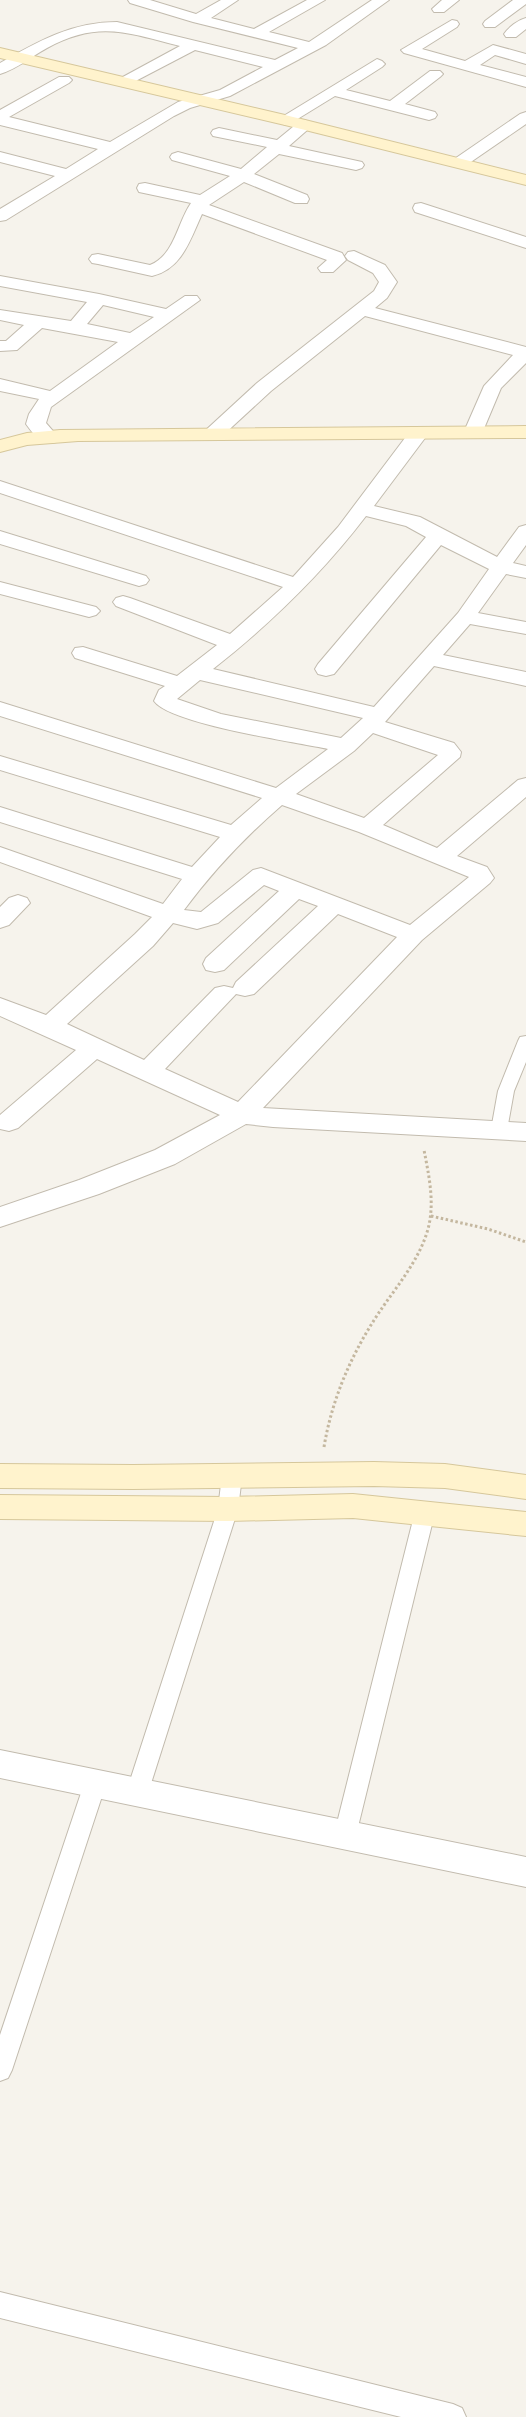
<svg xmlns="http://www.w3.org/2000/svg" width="526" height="2417" font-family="'Fira Sans Condensed',sans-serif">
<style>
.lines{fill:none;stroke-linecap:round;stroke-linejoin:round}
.lane-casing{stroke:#c2bbae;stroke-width:2}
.street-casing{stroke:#c2bbae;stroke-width:2}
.secondary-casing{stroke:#d6c79b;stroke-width:2}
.path{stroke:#c4b79f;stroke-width:3;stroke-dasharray:2.5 2.5;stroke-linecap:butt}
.lane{fill:#fff;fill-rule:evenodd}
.street{fill:#fff;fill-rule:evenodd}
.secondary{fill:#fff3cd;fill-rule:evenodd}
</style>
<rect width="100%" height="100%" fill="#f6f3ec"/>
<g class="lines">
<defs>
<path id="lane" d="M 526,1036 L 526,1062 L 514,1091 L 507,1130 L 505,1134 L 499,1136 L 493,1134 L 491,1130 L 498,1091 L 518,1041 L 520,1037 Z
M 232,1468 L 239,1471 L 242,1476 L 238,1509 L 148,1793 L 145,1800 L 137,1802 L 129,1800 L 126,1793 L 218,1509 L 222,1476 L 225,1471 Z
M 425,1504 L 432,1507 L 435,1512 L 356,1835 L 353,1842 L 345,1845 L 337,1842 L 334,1835 L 415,1512 L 418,1507 Z
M 95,1775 L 103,1777 L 106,1784 L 12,2070 L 8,2078 L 0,2081 L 0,2035 L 84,1784 L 87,1777 Z
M 0,2292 L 453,2404 L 462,2408 L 466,2417 L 401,2417 L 0,2318 Z"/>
<path id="street" d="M 128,0 L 150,0 L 196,14 L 221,0 L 238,0 L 211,18 L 254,29 L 307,0 L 325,0 L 269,32 L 309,42 L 372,0 L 389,0 L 326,45 L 230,96 L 190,108 L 174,116 L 6,220 L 0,221 L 0,209 L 55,176 L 0,162 L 0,152 L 66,169 L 98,149 L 0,125 L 0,110 L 59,77 L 69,77 L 72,80 L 69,83 L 9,117 L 110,142 L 178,102 L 220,90 L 263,67 L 195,50 L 126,86 L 118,81 L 121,78 L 180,46 C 127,33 99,20 47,48 C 32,56 17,69 0,74 L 0,63 C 39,41 72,22 117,22 L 275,60 L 298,48 L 193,22 L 130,3 Z
M 442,0 L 459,0 L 444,12 L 434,12 L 432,9 Z
M 513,0 L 526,0 L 526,4 L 495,27 L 485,27 L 483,24 L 485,21 Z
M 526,18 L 526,29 L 516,37 L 506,37 L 504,34 C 509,27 518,20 526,18 Z
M 452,20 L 457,21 L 459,24 L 457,27 L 422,49 L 465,61 L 493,45 L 526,54 L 526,64 L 495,55 L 480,65 L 526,77 L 526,87 L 404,53 L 401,50 Z
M 377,59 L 382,61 L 385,64 L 382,67 L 346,90 L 390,101 L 430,71 L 440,71 L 443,74 L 440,77 L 405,104 L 435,112 L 437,115 L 435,118 L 429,120 L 335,96 L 291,123 L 285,125 L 277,120 Z
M 526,112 L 526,124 L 465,166 L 453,166 L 451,163 L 453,160 L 520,114 Z
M 305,120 L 313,125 L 289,146 L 362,162 L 364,165 L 362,168 L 356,170 L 279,154 L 254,174 L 307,195 L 309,199 L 307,203 L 295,203 L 244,182 L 209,205 L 342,253 L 346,260 L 333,272 L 321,272 L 318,268 L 327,260 L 202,214 C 190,240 182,269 152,276 L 98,264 L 92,263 L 89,259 L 92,255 L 98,254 L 150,265 C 175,255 177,223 191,203 L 139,192 L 137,188 L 139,184 L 145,183 L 200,195 L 230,176 L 172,160 L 170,157 L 172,154 L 178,152 L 241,169 L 267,147 L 213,136 L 211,133 L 213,130 L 219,128 L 277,140 L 299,122 Z
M 421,203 L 526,237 L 526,248 L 415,212 L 413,208 L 415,204 Z
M 354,251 L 385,265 L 397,282 L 387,298 L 375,308 L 526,347 L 526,363 L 501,388 L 480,438 L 466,438 L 463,434 L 484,386 L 513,355 L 365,316 L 271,391 L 221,437 L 207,437 L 204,433 L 207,429 L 257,383 L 374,291 L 379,282 L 373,273 L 348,260 L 345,256 L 348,252 Z
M 0,276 L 99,294 L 166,309 L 185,296 L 197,296 L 200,300 L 51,407 L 46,423 L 59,438 L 56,442 C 42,446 34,435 26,424 L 29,414 L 39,399 L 0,391 L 0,379 L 50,391 L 118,342 L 42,328 L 17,350 L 0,351 L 0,341 L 6,341 L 24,325 L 0,320 L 0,310 L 71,321 L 87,302 L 0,286 ZM 103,305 L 154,317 L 130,333 L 87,324 Z
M 418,428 L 425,430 L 428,434 L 374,506 L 420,517 L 497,557 L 519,527 L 526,525 L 526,545 L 513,563 L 526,566 L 526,578 L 506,574 L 478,613 L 526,622 L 526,634 L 470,624 L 443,655 L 526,672 L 526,686 L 434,666 L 385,722 L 454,743 L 461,752 L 460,757 L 383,825 L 437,848 L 518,780 L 526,778 L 526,797 L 457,856 L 487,867 L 494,878 L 490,883 L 422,940 L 263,1108 L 526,1123 L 526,1141 L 273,1127 L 246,1124 L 175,1164 L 99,1194 L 0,1227 L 0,1207 L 79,1180 L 155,1150 L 220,1115 L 97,1059 L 18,1128 L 9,1131 L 0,1129 L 0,1115 L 76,1050 L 0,1016 L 0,998 L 46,1015 L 135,934 L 152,917 L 0,862 L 0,847 L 163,904 L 182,879 L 0,822 L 0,807 L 192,867 L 220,837 L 0,770 L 0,756 L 231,825 L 262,798 L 0,716 L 0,702 L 276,788 L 328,749 C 295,742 170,724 154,701 L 159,690 L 165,686 L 75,658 L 72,653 L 75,648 L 83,647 L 177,676 L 217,645 L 116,606 L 113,602 L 116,598 L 123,596 L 130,598 L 230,634 L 283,587 L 0,493 L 0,481 L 293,577 L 338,527 L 411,430 ZM 366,516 L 406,526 L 426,537 L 318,664 L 315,669 L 318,674 L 326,676 L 334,674 L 441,545 L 489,569 L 458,613 L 374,707 L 213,669 C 270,624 321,575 366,516 ZM 200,680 L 363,718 L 341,738 L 221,714 L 177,699 ZM 373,733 L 438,755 L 364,818 L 296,794 L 354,751 ZM 282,805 L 359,832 L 469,877 L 410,925 L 261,868 L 253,870 L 201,912 L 184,910 C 213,871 245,837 282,805 ZM 264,885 L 279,891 L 206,958 L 203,964 L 206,970 L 215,972 L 224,970 L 299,899 L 318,906 L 236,982 L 233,988 L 224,986 L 215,988 L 144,1060 L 67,1024 L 153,946 L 173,923 L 197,929 L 218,923 ZM 338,914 L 397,937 L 238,1102 L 165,1069 L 236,994 L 245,996 L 254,994 Z
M 0,531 L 146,576 L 149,580 L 146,584 L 139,586 L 0,544 Z
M 0,582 L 96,607 L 100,611 L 96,615 L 89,617 L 0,594 Z
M 18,895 L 27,898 L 30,903 L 9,925 L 0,928 L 0,907 L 9,898 Z
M 0,1750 L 526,1857 L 526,1887 L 0,1778 Z"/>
<path id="secondary" d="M 0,48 L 285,115 L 526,175 L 526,185 L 285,125 L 0,58 Z
M 526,426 L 526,438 L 78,441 L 27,445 L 0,452 L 0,440 L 27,433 L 60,430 Z
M 374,1462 L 445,1464 L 526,1475 L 526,1499 L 445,1488 L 374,1486 L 133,1489 L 0,1488 L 0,1464 L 133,1465 Z
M 353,1494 L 526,1512 L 526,1536 L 353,1518 L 228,1521 L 0,1519 L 0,1495 L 228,1497 Z"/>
</defs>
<!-- lane casing -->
<use href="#lane" class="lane-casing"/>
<!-- street casing -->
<use href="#street" class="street-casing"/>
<!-- secondary casing -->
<use href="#secondary" class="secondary-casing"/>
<!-- path -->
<path class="path" d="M 431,1216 L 488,1229 L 526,1242
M 324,1447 C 332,1399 351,1355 378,1314 C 396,1287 419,1261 428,1229 C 435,1203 429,1176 424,1150"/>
<!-- lane -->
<use href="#lane" class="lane"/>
<!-- street -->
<use href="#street" class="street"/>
<!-- secondary -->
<use href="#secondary" class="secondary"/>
</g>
</svg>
